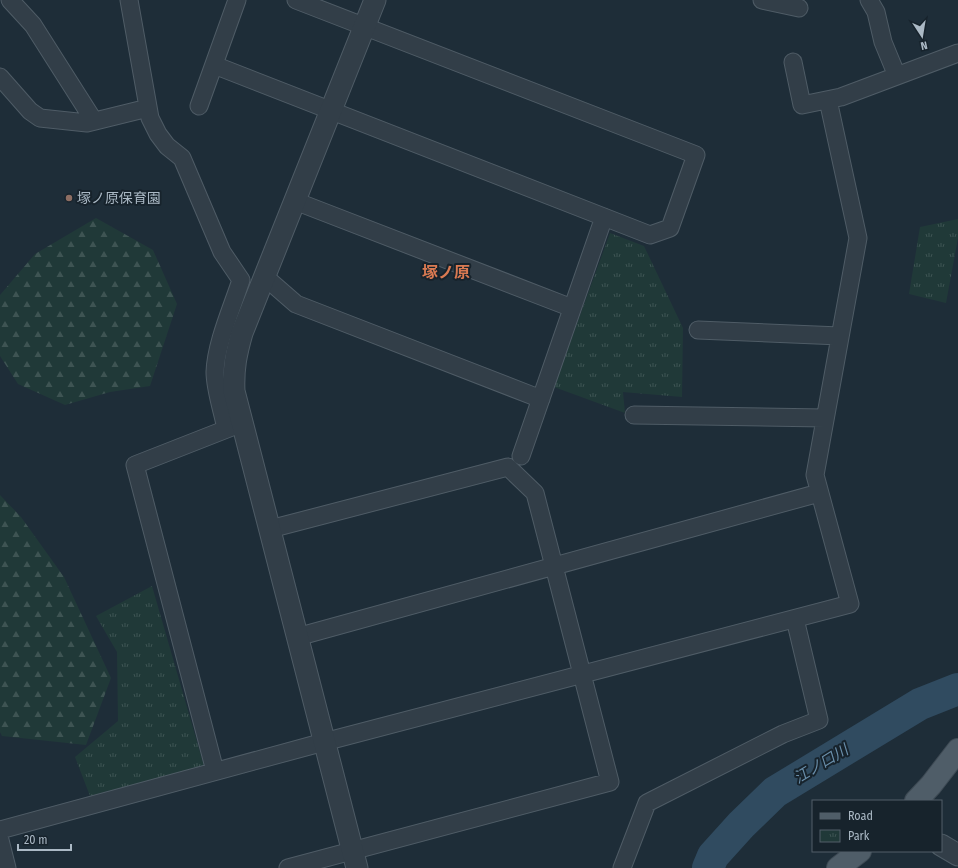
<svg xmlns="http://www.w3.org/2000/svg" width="958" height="868" font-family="'Fira Sans Condensed','Noto Sans JP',sans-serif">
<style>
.forest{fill:url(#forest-firs)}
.park{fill:url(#park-tufts)}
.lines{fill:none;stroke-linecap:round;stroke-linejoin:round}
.river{stroke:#304b60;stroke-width:32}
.minor-casing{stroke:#4f5c66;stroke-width:19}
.tertiary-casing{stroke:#4f5c66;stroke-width:23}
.primary-casing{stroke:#3e4a54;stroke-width:24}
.minor{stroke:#323e48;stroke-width:17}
.tertiary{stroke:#323e48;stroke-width:21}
.primary{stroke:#4f5d68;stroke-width:22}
.education-dot{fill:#8d6e63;stroke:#17232c;stroke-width:1.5}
.labels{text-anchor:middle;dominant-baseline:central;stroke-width:4;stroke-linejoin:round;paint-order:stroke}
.poi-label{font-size:14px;fill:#abb9c5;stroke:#17232c;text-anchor:start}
.water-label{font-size:15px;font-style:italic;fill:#6a8fab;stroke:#17232c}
.quarter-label{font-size:16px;font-weight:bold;fill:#da7a52;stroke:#17232c}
</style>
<defs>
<pattern id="forest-firs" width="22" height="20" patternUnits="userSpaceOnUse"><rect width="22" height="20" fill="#203938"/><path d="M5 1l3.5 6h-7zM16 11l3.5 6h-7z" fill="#3e5453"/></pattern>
<pattern id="park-tufts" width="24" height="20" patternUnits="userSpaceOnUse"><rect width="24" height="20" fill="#203938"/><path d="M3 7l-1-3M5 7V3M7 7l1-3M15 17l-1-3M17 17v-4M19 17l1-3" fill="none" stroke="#3e5453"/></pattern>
</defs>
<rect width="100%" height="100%" fill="#1e2d38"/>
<!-- forest -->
<path class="forest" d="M 96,218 L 153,250 L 177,304 L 150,386 L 110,392 L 65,405 L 18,384 L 0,356 L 0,295 L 35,254 Z
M 0,495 L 21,517 L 64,577 L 111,678 L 86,745 L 2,736 L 0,732 Z"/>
<!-- park -->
<path class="park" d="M 958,219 L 958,238 L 946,303 L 909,294 L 920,227 Z
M 610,233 L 644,246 L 683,328 L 682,397 L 623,392 L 625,413 L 554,387 Z
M 152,586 L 204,766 L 90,796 L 75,757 L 118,721 L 117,652 L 96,616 Z"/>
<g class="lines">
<!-- river -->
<path class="river" d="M 708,868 L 713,856 L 741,825 L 775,792 L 920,704 L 958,689"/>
<defs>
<path id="minor" d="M 10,0 L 33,25 L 94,121
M 129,0 L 150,118 L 158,134 L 167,146 L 182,158 L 222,252 L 241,280 C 232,308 216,343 215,372 C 215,390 223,412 226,429
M 762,0 L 799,8
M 869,0 L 876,12 L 883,42 L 897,76
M 793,62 L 802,105 L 841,97 L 958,53
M 214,65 L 650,235 L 670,228 L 696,155 L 296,0
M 0,77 L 30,111 L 40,118 L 87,123 L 148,108
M 199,106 L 237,0
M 295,201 L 572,308
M 265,277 L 296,304 L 541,399
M 698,330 L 840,336
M 634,415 L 825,418
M 521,456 L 604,217
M 270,529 L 508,467 L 535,493 L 610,782 L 288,868
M 297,637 L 819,493
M 215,771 L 135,465 L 237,425
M 0,830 L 324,742 L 850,604 L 815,475 L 858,238 L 828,100
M 0,840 L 7,868
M 622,868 L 647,803 L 783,734 L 819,720 L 795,619"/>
<path id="tertiary" d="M 941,845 L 958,855
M 357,868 L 234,391 C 233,369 236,354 242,333 L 375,0"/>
<path id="primary" d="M 916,801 L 931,785 L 958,750
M 838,868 L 860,851"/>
</defs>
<!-- minor casing -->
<use href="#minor" class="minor-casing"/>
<!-- tertiary casing -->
<use href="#tertiary" class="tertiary-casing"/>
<!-- primary casing -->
<use href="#primary" class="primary-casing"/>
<!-- minor -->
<use href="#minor" class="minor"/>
<!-- tertiary -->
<use href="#tertiary" class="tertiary"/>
<!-- primary -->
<use href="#primary" class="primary"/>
</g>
<!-- markers -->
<circle class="education-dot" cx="69" cy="198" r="4"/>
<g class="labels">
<!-- poi labels -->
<g class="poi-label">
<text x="77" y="198">塚ノ原保育園</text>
</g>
<!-- water labels -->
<g class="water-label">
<text transform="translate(821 764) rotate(-31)">江ノ口川</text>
</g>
<!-- quarter labels -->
<g class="quarter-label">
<text x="446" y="272">塚ノ原</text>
</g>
</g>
<!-- legend -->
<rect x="812" y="800" width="130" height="52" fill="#17232c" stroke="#525f69"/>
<rect x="820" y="813" width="20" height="6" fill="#4f5d68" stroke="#525f69"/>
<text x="848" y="820" font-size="12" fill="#abb9c5">Road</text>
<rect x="820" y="830" width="20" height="12" fill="url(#park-tufts)" stroke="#525f69"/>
<text x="848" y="840" font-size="12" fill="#abb9c5">Park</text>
<!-- north arrow -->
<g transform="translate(922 36) rotate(168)" stroke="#17232c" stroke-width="3" paint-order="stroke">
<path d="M0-3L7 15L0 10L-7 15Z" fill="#abb9c5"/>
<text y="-6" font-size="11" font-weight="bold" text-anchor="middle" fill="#abb9c5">N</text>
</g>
<!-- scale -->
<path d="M18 844v6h53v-6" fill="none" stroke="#abb9c5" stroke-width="2"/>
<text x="24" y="844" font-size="12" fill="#abb9c5" stroke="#17232c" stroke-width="3" paint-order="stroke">20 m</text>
</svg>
